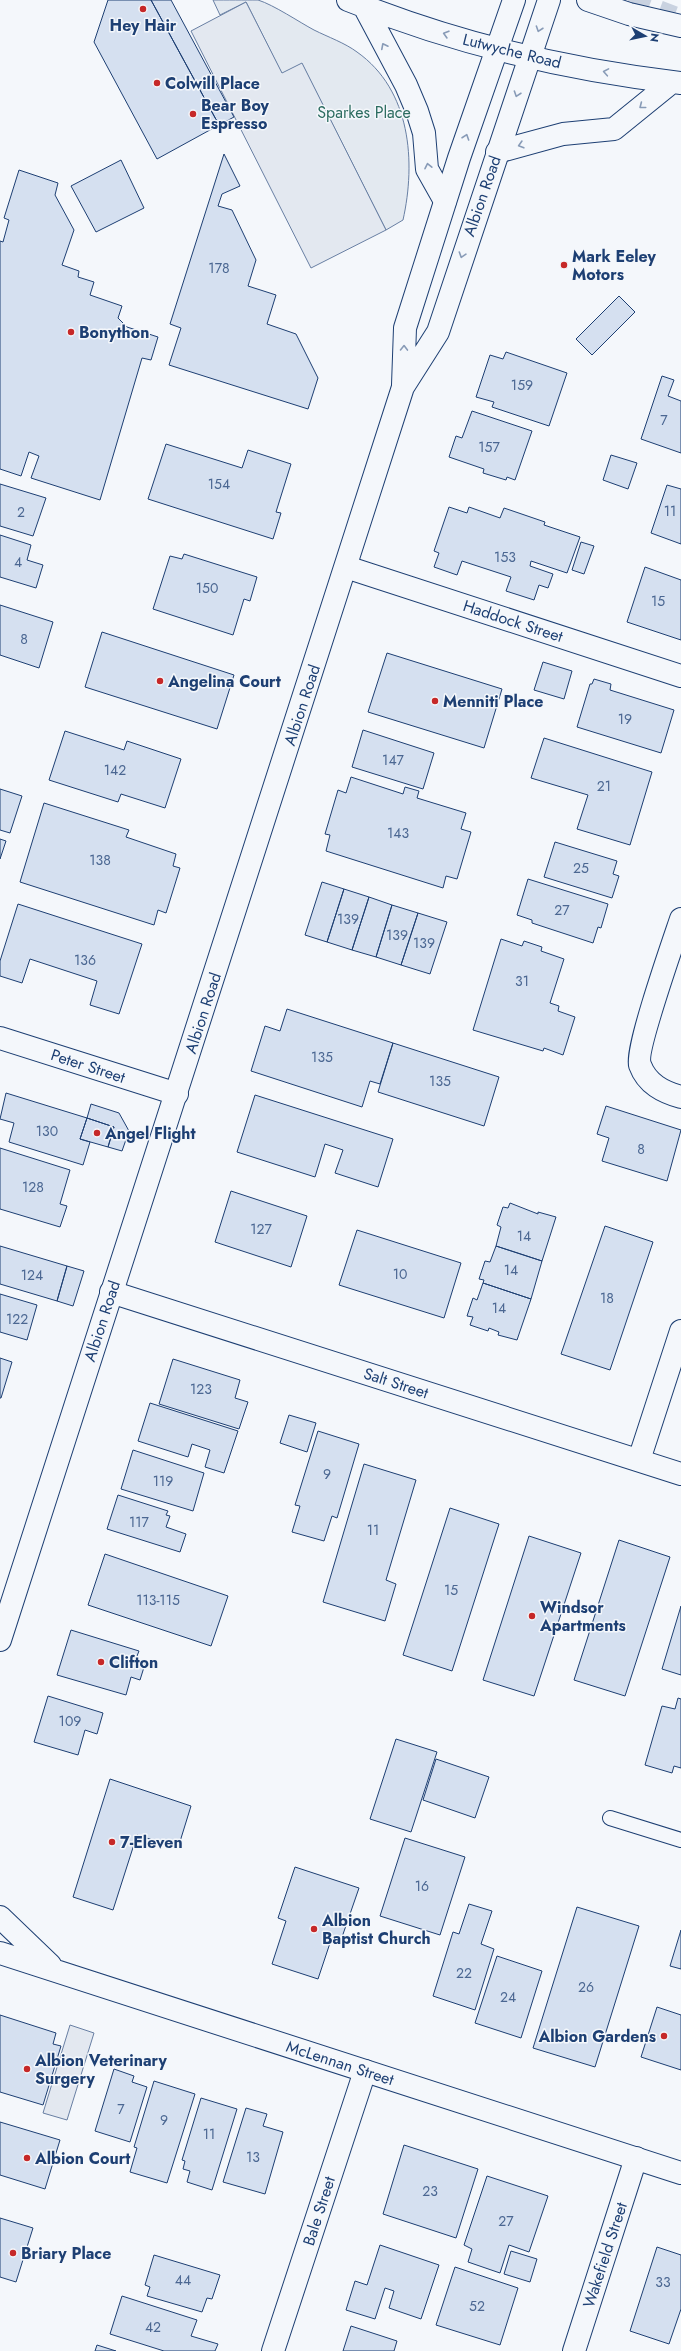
<svg xmlns="http://www.w3.org/2000/svg" width="681" height="2351" font-family="Jost,sans-serif">
<style>
.green{fill:#e3e9f0;stroke:#687fa3}
.parking{fill:#e3e8f0;stroke:#687fa3}
.building{fill:#d5e0f0;stroke:#1d3f73}
.lines{fill:none;stroke-linecap:round;stroke-linejoin:round}
.highway-tunnel{stroke:#c9d2e0;stroke-width:22;stroke-dasharray:22 11;stroke-linecap:butt}
.lane-casing{stroke:#1d3f73;stroke-width:16}
.street-casing{stroke:#1d3f73;stroke-width:24}
.secondary-casing{stroke:#1d3f73;stroke-width:24}
.highway-casing{stroke:#1d3f73;stroke-width:24}
.lane{stroke:#f4f7fb;stroke-width:14}
.street{stroke:#f4f7fb;stroke-width:22}
.secondary{stroke:#f4f7fb;stroke-width:22}
.highway{stroke:#f4f7fb;stroke-width:22}
.oneway{stroke:#889bb7}
.poi-dot{fill:#c62828;stroke:#f4f7fb;stroke-width:1.5}
.labels{text-anchor:middle;dominant-baseline:central;stroke-width:3;stroke-linejoin:round;paint-order:stroke}
.number-label{font-size:14px;fill:#4b6792}
.poi-label{font-size:16px;font-weight:bold;fill:#1d3f73;stroke:#f4f7fb;text-anchor:start}
.street-label{font-size:16px;fill:#1d3f73;stroke:#f4f7fb}
.park-label{font-size:16px;fill:#2c6c60;stroke:#f4f7fb}
</style>
<rect width="100%" height="100%" fill="#f4f7fb"/>
<!-- green -->
<path class="green" d="M 213,0 C 226,0 245,0 258,0 C 274,5 299,22 314,30 C 328,37 345,43 357,52 C 411,90 416,162 403,220 L 386,230 L 302,64 L 282,74 L 246,2 L 220,15 Z"/>
<!-- parking -->
<path class="parking" d="M 246,2 L 282,73 L 302,63 L 386,230 L 311,268 L 191,31 Z
M 70,2025 L 94,2033 L 67,2120 L 43,2113 Z"/>
<!-- building -->
<path class="building" d="M 108,0 L 151,0 L 219,125 L 157,159 L 94,42 Z
M 151,0 L 171,0 L 234,117 L 219,125 Z
M 224,154 L 240,186 L 222,194 L 218,206 L 232,210 L 256,260 L 248,286 L 276,295 L 267,324 L 296,334 L 318,378 L 308,409 L 169,365 L 181,328 L 170,324 Z
M 121,160 L 144,208 L 96,232 L 71,186 Z
M 19,170 L 58,183 L 55,195 L 74,230 L 62,265 L 79,271 L 78,277 L 94,282 L 90,295 L 122,306 L 118,318 L 127,327 L 158,337 L 151,360 L 142,358 L 100,500 L 31,478 L 39,456 L 29,452 L 21,476 L 0,469 L 0,241 L 3,242 L 9,220 L 4,218 Z
M 619,296 L 635,312 L 592,355 L 576,339 Z
M 506,352 L 567,373 L 549,426 L 492,407 L 494,402 L 476,397 L 490,355 L 503,359 Z
M 662,376 L 674,380 L 668,396 L 681,401 L 681,453 L 641,439 Z
M 472,411 L 532,431 L 515,480 L 507,477 L 506,480 L 483,473 L 484,469 L 449,457 L 456,436 L 462,438 Z
M 166,444 L 242,468 L 248,450 L 291,464 L 276,512 L 281,513 L 273,539 L 148,499 Z
M 611,455 L 637,463 L 628,489 L 603,480 Z
M 0,484 L 46,498 L 33,536 L 0,526 Z
M 667,485 L 681,489 L 681,544 L 651,533 Z
M 449,507 L 467,513 L 469,507 L 500,518 L 504,508 L 545,522 L 544,525 L 580,537 L 567,573 L 531,561 L 530,566 L 553,574 L 548,588 L 539,585 L 534,600 L 506,591 L 511,577 L 462,561 L 457,575 L 434,567 L 439,553 L 434,551 Z
M 0,535 L 31,545 L 27,560 L 43,565 L 36,588 L 0,577 Z
M 581,542 L 594,546 L 584,574 L 572,570 Z
M 184,554 L 257,577 L 250,601 L 244,599 L 233,635 L 153,609 L 170,556 L 182,559 Z
M 645,567 L 681,580 L 681,640 L 627,622 Z
M 0,605 L 53,622 L 39,668 L 0,655 Z
M 102,632 L 234,675 L 217,729 L 85,687 Z
M 387,653 L 502,689 L 484,748 L 368,712 Z
M 543,662 L 572,671 L 564,699 L 534,690 Z
M 594,679 L 611,684 L 610,690 L 674,710 L 661,753 L 577,727 L 590,684 L 592,684 Z
M 363,730 L 434,753 L 423,789 L 352,767 Z
M 65,731 L 124,750 L 127,741 L 181,759 L 165,808 L 121,794 L 118,802 L 49,780 Z
M 544,738 L 652,772 L 630,845 L 577,829 L 588,795 L 531,778 Z
M 351,777 L 403,794 L 405,787 L 419,791 L 417,798 L 466,813 L 461,829 L 471,832 L 457,879 L 446,876 L 443,888 L 326,851 L 330,835 L 325,834 L 338,790 L 346,793 Z
M 0,789 L 22,796 L 10,833 L 0,830 Z
M 44,803 L 129,830 L 126,837 L 176,854 L 173,866 L 180,868 L 166,913 L 158,910 L 154,925 L 20,882 Z
M 0,839 L 6,841 L 0,859 Z
M 555,842 L 617,861 L 613,874 L 619,876 L 612,898 L 544,877 Z
M 528,879 L 608,904 L 601,928 L 598,927 L 593,943 L 532,923 L 532,920 L 517,915 Z
M 322,882 L 344,889 L 327,942 L 305,935 Z
M 344,889 L 369,897 L 352,950 L 327,942 Z
M 369,897 L 392,905 L 376,957 L 352,950 Z
M 18,904 L 142,944 L 119,1014 L 90,1005 L 97,981 L 30,959 L 22,983 L 0,976 L 0,961 Z
M 392,905 L 418,913 L 401,965 L 376,957 Z
M 418,913 L 447,922 L 430,974 L 401,965 Z
M 501,939 L 522,946 L 524,941 L 542,947 L 541,951 L 564,959 L 550,1003 L 559,1006 L 558,1011 L 575,1017 L 563,1055 L 544,1048 L 543,1051 L 473,1030 Z
M 287,1009 L 393,1043 L 380,1084 L 370,1081 L 362,1107 L 251,1071 L 265,1026 L 280,1031 Z
M 393,1043 L 499,1077 L 484,1126 L 378,1092 Z
M 6,1093 L 87,1118 L 80,1139 L 90,1142 L 83,1165 L 9,1142 L 14,1123 L 0,1119 Z
M 255,1095 L 393,1139 L 378,1187 L 335,1173 L 343,1150 L 325,1144 L 315,1177 L 237,1152 Z
M 91,1104 L 119,1113 L 129,1131 L 122,1151 L 108,1147 L 114,1127 L 87,1118 Z
M 606,1106 L 681,1130 L 667,1181 L 602,1161 L 609,1138 L 597,1134 Z
M 87,1118 L 114,1127 L 108,1147 L 80,1139 Z
M 0,1148 L 70,1170 L 60,1204 L 67,1206 L 60,1227 L 0,1209 Z
M 231,1191 L 307,1216 L 291,1267 L 215,1242 Z
M 510,1203 L 538,1214 L 538,1212 L 556,1217 L 542,1261 L 496,1246 L 501,1227 L 497,1225 L 503,1207 L 508,1208 Z
M 605,1226 L 653,1242 L 610,1370 L 561,1354 Z
M 357,1230 L 461,1263 L 444,1318 L 339,1285 Z
M 0,1246 L 67,1266 L 57,1301 L 0,1284 Z
M 496,1246 L 542,1261 L 531,1299 L 483,1283 L 484,1280 L 479,1279 L 485,1261 L 490,1262 Z
M 67,1266 L 84,1271 L 73,1306 L 57,1301 Z
M 483,1283 L 531,1299 L 517,1340 L 498,1335 L 499,1332 L 489,1328 L 488,1331 L 470,1325 L 473,1317 L 467,1316 L 473,1298 L 477,1300 Z
M 0,1294 L 37,1305 L 27,1340 L 0,1332 Z
M 0,1358 L 12,1362 L 1,1398 L 0,1398 Z
M 173,1359 L 240,1380 L 235,1398 L 248,1402 L 239,1429 L 159,1404 Z
M 150,1403 L 238,1431 L 224,1473 L 205,1467 L 210,1450 L 192,1444 L 188,1457 L 138,1441 Z
M 289,1415 L 316,1423 L 307,1452 L 280,1443 Z
M 318,1431 L 359,1444 L 337,1518 L 332,1516 L 324,1541 L 292,1532 L 300,1506 L 295,1505 Z
M 133,1450 L 204,1473 L 193,1511 L 121,1489 Z
M 364,1464 L 416,1480 L 386,1580 L 396,1584 L 385,1621 L 323,1602 Z
M 118,1495 L 168,1511 L 166,1515 L 170,1516 L 166,1527 L 186,1534 L 180,1552 L 107,1529 Z
M 450,1508 L 499,1524 L 452,1671 L 403,1655 Z
M 529,1536 L 581,1553 L 534,1696 L 483,1680 Z
M 619,1540 L 670,1557 L 625,1696 L 574,1680 Z
M 105,1554 L 228,1596 L 211,1646 L 88,1605 Z
M 681,1606 L 681,1675 L 662,1669 Z
M 71,1630 L 139,1651 L 135,1661 L 145,1664 L 140,1680 L 131,1677 L 126,1695 L 57,1675 Z
M 48,1696 L 103,1713 L 97,1734 L 85,1730 L 78,1755 L 34,1742 Z
M 678,1698 L 681,1699 L 681,1768 L 674,1766 L 672,1773 L 645,1765 L 662,1706 L 675,1709 Z
M 396,1739 L 437,1752 L 411,1832 L 370,1819 Z
M 436,1759 L 489,1777 L 475,1818 L 423,1800 Z
M 110,1779 L 191,1806 L 178,1848 L 137,1835 L 113,1910 L 73,1897 Z
M 405,1838 L 465,1857 L 440,1935 L 380,1916 Z
M 295,1867 L 359,1888 L 341,1940 L 332,1937 L 318,1979 L 272,1964 L 286,1921 L 278,1918 Z
M 469,1904 L 492,1911 L 481,1944 L 494,1949 L 475,2010 L 433,1996 L 453,1932 L 459,1934 Z
M 577,1907 L 639,1926 L 595,2067 L 533,2048 Z
M 681,1930 L 681,1969 L 670,1966 Z
M 497,1956 L 542,1971 L 521,2038 L 475,2023 Z
M 657,2007 L 681,2015 L 681,2070 L 641,2057 Z
M 0,2015 L 56,2033 L 53,2044 L 61,2046 L 43,2105 L 0,2092 Z
M 114,2069 L 134,2076 L 132,2082 L 147,2087 L 130,2142 L 95,2131 Z
M 154,2081 L 195,2094 L 167,2183 L 130,2172 L 137,2148 L 134,2147 Z
M 201,2098 L 237,2109 L 212,2190 L 187,2182 L 190,2171 L 183,2169 L 185,2161 L 182,2160 Z
M 246,2108 L 267,2114 L 263,2126 L 283,2132 L 265,2194 L 223,2182 Z
M 0,2122 L 60,2140 L 45,2189 L 0,2175 Z
M 404,2145 L 478,2169 L 456,2238 L 383,2214 Z
M 487,2176 L 548,2196 L 529,2252 L 509,2245 L 500,2273 L 468,2262 L 472,2249 L 464,2245 Z
M 0,2218 L 33,2228 L 16,2282 L 0,2277 Z
M 380,2245 L 439,2265 L 421,2319 L 389,2308 L 394,2291 L 385,2288 L 375,2319 L 346,2310 L 355,2281 L 367,2285 Z
M 657,2247 L 681,2255 L 681,2309 L 669,2344 L 630,2331 Z
M 511,2251 L 537,2259 L 530,2282 L 504,2274 Z
M 154,2255 L 220,2275 L 212,2299 L 207,2298 L 202,2312 L 147,2296 L 150,2287 L 145,2285 Z
M 455,2267 L 518,2288 L 500,2345 L 436,2325 Z
M 122,2296 L 197,2320 L 191,2336 L 218,2344 L 215,2351 L 164,2351 L 110,2334 Z
M 351,2326 L 397,2341 L 394,2351 L 343,2351 Z
M 97,2345 L 116,2351 L 95,2351 Z"/>
<g class="lines">
<!-- highway-tunnel -->
<path class="highway-tunnel" d="M 628,0 L 674,17"/>
<defs>
<path id="lane" d="M 610,1818 L 681,1840"/>
<path id="street" d="M 346,567 L 681,676
M 681,919 C 674,940 635,1051 640,1065 C 647,1084 663,1092 681,1097
M 0,1038 L 177,1094
M 111,1292 L 681,1474
M 639,1460 L 681,1331
M 273,2351 L 365,2071
M 574,2351 L 636,2158"/>
<path id="secondary" d="M 403,385 L 405,328 L 459,158 L 514,0
M 0,1640 L 403,387 L 438,332 L 549,0
M 0,1917 L 50,1965
M 0,1953 L 681,2173"/>
<path id="highway" d="M 348,0 C 454,43 568,70 681,83
M 588,0 L 629,14 L 681,26
M 364,6 L 406,85 L 417,111 L 424,133 L 427,169 L 445,201
M 497,152 L 563,134 L 614,129 L 672,82"/>
</defs>
<!-- lane casing -->
<use href="#lane" class="lane-casing"/>
<!-- street casing -->
<use href="#street" class="street-casing"/>
<!-- secondary casing -->
<use href="#secondary" class="secondary-casing"/>
<!-- highway casing -->
<use href="#highway" class="highway-casing"/>
<!-- lane -->
<use href="#lane" class="lane"/>
<!-- street -->
<use href="#street" class="street"/>
<!-- secondary -->
<use href="#secondary" class="secondary"/>
<!-- highway -->
<use href="#highway" class="highway"/>
</g>
<!-- one-way arrows -->
<defs><path id="oneway-chevron" d="M-2-3.5L2.5 0L-2 3.5" fill="none" stroke-width="1.6" stroke-linecap="round" stroke-linejoin="round"/></defs>
<g class="oneway">
<use href="#oneway-chevron" transform="translate(539 29) rotate(109)"/>
<use href="#oneway-chevron" transform="translate(446 34) rotate(-164)"/>
<use href="#oneway-chevron" transform="translate(384 46) rotate(-117)"/>
<use href="#oneway-chevron" transform="translate(606 72) rotate(-170)"/>
<use href="#oneway-chevron" transform="translate(517 94) rotate(109)"/>
<use href="#oneway-chevron" transform="translate(642 106) rotate(142)"/>
<use href="#oneway-chevron" transform="translate(466 137) rotate(-71)"/>
<use href="#oneway-chevron" transform="translate(521 145) rotate(164)"/>
<use href="#oneway-chevron" transform="translate(428 166) rotate(-102)"/>
<use href="#oneway-chevron" transform="translate(462 255) rotate(108)"/>
<use href="#oneway-chevron" transform="translate(404 348) rotate(-89)"/>
</g>
<!-- markers -->
<g class="poi-dot">
<circle cx="143" cy="9" r="4"/>
<circle cx="157" cy="83" r="4"/>
<circle cx="193" cy="114" r="4"/>
<circle cx="564" cy="265" r="4"/>
<circle cx="71" cy="332" r="4"/>
<circle cx="160" cy="681" r="4"/>
<circle cx="435" cy="701" r="4"/>
<circle cx="97" cy="1133" r="4"/>
<circle cx="532" cy="1616" r="4"/>
<circle cx="101" cy="1662" r="4"/>
<circle cx="112" cy="1842" r="4"/>
<circle cx="314" cy="1929" r="4"/>
<circle cx="664" cy="2036" r="4"/>
<circle cx="27" cy="2069" r="4"/>
<circle cx="27" cy="2158" r="4"/>
<circle cx="13" cy="2253" r="4"/>
</g>
<g class="labels">
<!-- number labels -->
<g class="number-label">
<text x="219" y="268">178</text>
<text x="522" y="385">159</text>
<text x="664" y="420">7</text>
<text x="489" y="447">157</text>
<text x="219" y="484">154</text>
<text x="670" y="511">11</text>
<text x="21" y="512">2</text>
<text x="505" y="557">153</text>
<text x="18" y="562">4</text>
<text x="207" y="588">150</text>
<text x="658" y="601">15</text>
<text x="24" y="639">8</text>
<text x="625" y="719">19</text>
<text x="393" y="760">147</text>
<text x="115" y="770">142</text>
<text x="604" y="786">21</text>
<text x="398" y="833">143</text>
<text x="100" y="860">138</text>
<text x="581" y="868">25</text>
<text x="562" y="910">27</text>
<text x="348" y="919">139</text>
<text x="397" y="935">139</text>
<text x="424" y="943">139</text>
<text x="85" y="960">136</text>
<text x="522" y="981">31</text>
<text x="322" y="1057">135</text>
<text x="440" y="1081">135</text>
<text x="47" y="1131">130</text>
<text x="641" y="1149">8</text>
<text x="33" y="1187">128</text>
<text x="261" y="1229">127</text>
<text x="524" y="1236">14</text>
<text x="511" y="1270">14</text>
<text x="400" y="1274">10</text>
<text x="32" y="1275">124</text>
<text x="607" y="1298">18</text>
<text x="499" y="1308">14</text>
<text x="17" y="1319">122</text>
<text x="201" y="1389">123</text>
<text x="327" y="1474">9</text>
<text x="163" y="1481">119</text>
<text x="139" y="1522">117</text>
<text x="373" y="1530">11</text>
<text x="451" y="1590">15</text>
<text x="158" y="1600">113-115</text>
<text x="70" y="1721">109</text>
<text x="422" y="1886">16</text>
<text x="464" y="1973">22</text>
<text x="586" y="1987">26</text>
<text x="508" y="1997">24</text>
<text x="121" y="2109">7</text>
<text x="164" y="2120">9</text>
<text x="209" y="2134">11</text>
<text x="253" y="2157">13</text>
<text x="430" y="2191">23</text>
<text x="506" y="2221">27</text>
<text x="183" y="2280">44</text>
<text x="663" y="2282">33</text>
<text x="477" y="2306">52</text>
<text x="153" y="2327">42</text>
</g>
<!-- poi labels -->
<g class="poi-label">
<text x="143" y="25" text-anchor="middle">Hey Hair</text>
<text x="165" y="83">Colwill Place</text>
<text x="201" y="105">Bear Boy<tspan x="201" dy="18">Espresso</tspan></text>
<text x="572" y="256">Mark Eeley<tspan x="572" dy="18">Motors</tspan></text>
<text x="79" y="332">Bonython</text>
<text x="168" y="681">Angelina Court</text>
<text x="443" y="701">Menniti Place</text>
<text x="105" y="1133">Angel Flight</text>
<text x="540" y="1607">Windsor<tspan x="540" dy="18">Apartments</tspan></text>
<text x="109" y="1662">Clifton</text>
<text x="120" y="1842">7-Eleven</text>
<text x="322" y="1920">Albion<tspan x="322" dy="18">Baptist Church</tspan></text>
<text x="656" y="2036" text-anchor="end">Albion Gardens</text>
<text x="35" y="2060">Albion Veterinary<tspan x="35" dy="18">Surgery</tspan></text>
<text x="35" y="2158">Albion Court</text>
<text x="21" y="2253">Briary Place</text>
</g>
<!-- street labels -->
<g class="street-label">
<text transform="translate(512 51) rotate(14)">Lutwyche Road</text>
<text transform="translate(482 196) rotate(-71)">Albion Road</text>
<text transform="translate(513 621) rotate(18)">Haddock Street</text>
<text transform="translate(302 705) rotate(-72)">Albion Road</text>
<text transform="translate(203 1013) rotate(-72)">Albion Road</text>
<text transform="translate(88 1066) rotate(18)">Peter Street</text>
<text transform="translate(102 1321) rotate(-72)">Albion Road</text>
<text transform="translate(396 1383) rotate(18)">Salt Street</text>
<text transform="translate(340 2063) rotate(18)">McLennan Street</text>
<text transform="translate(319 2211) rotate(-72)">Bale Street</text>
<text transform="translate(605 2255) rotate(-72)">Wakefield Street</text>
</g>
<!-- park labels -->
<g class="park-label">
<text x="364" y="112">Sparkes Place</text>
</g>
</g>
<!-- north arrow -->
<g transform="translate(645 36) rotate(99)" stroke="#f4f7fb" stroke-width="3" paint-order="stroke">
<path d="M0-3L7 15L0 10L-7 15Z" fill="#1d3f73"/>
<text y="-6" font-size="11" font-weight="bold" text-anchor="middle" fill="#1d3f73">N</text>
</g>
</svg>
